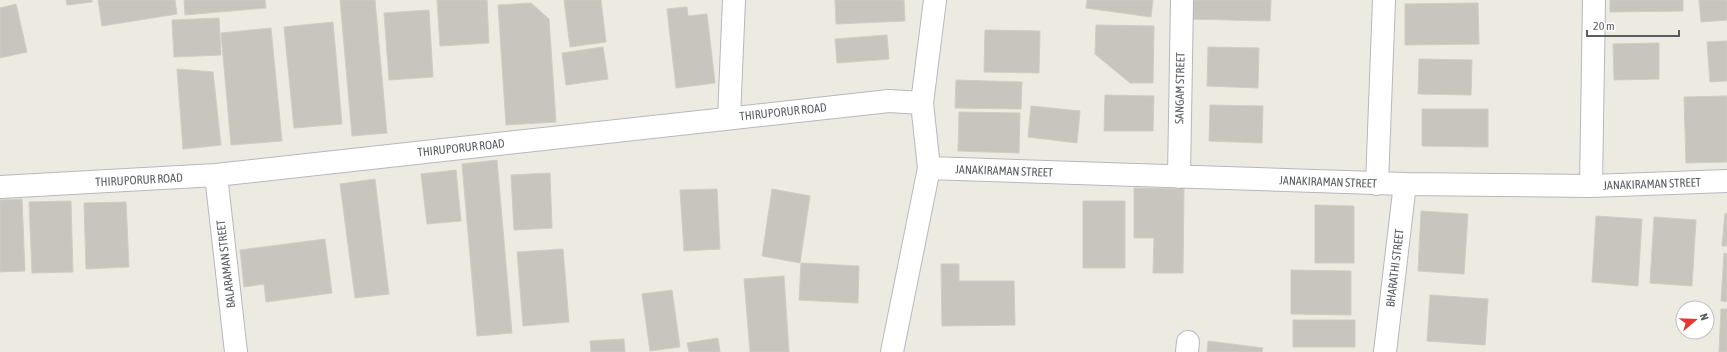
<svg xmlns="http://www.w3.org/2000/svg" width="1727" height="352" font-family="'Asap Condensed',sans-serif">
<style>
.building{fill:#c8c5bf;stroke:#d2ccc0}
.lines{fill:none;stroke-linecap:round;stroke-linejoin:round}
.minor-casing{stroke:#b5b8bc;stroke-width:24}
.minor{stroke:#fff;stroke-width:22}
.labels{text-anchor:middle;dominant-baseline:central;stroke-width:3.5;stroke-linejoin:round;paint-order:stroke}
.street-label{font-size:12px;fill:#5a5e63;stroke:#fff}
</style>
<rect width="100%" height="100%" fill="#edeae2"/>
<!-- building -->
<path class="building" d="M 66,0 L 92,0 L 92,2 L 67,5 Z
M 98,0 L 175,0 L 177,14 L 102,26 Z
M 184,0 L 265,0 L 266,8 L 185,15 Z
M 340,0 L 375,0 L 387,133 L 352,136 Z
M 437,0 L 487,0 L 489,43 L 440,46 Z
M 564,0 L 601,0 L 606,42 L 570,47 Z
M 835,0 L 904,0 L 905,21 L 836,24 Z
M 1087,0 L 1153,0 L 1151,17 L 1086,8 Z
M 1188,0 L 1271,0 L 1270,21 L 1188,19 Z
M 1610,0 L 1683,0 L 1683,11 L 1610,12 Z
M 1699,0 L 1727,0 L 1727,20 L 1701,22 Z
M 531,3 L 549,19 L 556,122 L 506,125 L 498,5 Z
M 1478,3 L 1479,44 L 1405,45 L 1405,4 Z
M 16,4 L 27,52 L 0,58 L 0,8 Z
M 687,7 L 688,16 L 707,14 L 715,83 L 676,88 L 667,9 Z
M 429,10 L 433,77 L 389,80 L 384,13 Z
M 219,18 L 221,55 L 174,57 L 172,20 Z
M 333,22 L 342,124 L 294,128 L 284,27 Z
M 1096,25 L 1154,26 L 1153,83 L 1130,83 L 1095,54 Z
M 271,28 L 282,141 L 231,145 L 221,33 Z
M 985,30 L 1040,31 L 1039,73 L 984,72 Z
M 887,35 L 889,59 L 837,63 L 835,39 Z
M 1727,41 L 1727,81 L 1710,82 L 1707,42 Z
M 1659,43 L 1659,79 L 1614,80 L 1613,44 Z
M 603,47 L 608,79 L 566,85 L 562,53 Z
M 1208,47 L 1259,48 L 1258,88 L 1207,86 Z
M 1419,59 L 1472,60 L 1471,95 L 1418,94 Z
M 177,69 L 213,72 L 221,145 L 183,149 Z
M 956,80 L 1022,82 L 1021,109 L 955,108 Z
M 1105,95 L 1154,96 L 1153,131 L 1104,131 Z
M 1727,96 L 1727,162 L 1686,163 L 1684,97 Z
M 1210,105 L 1263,106 L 1262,143 L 1209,141 Z
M 1031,106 L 1080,111 L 1077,143 L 1028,137 Z
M 1422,109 L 1488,109 L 1488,147 L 1422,146 Z
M 959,112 L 1020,113 L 1019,153 L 958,151 Z
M 497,160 L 512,333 L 477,336 L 462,164 Z
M 456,170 L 461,221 L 427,224 L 421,174 Z
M 550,173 L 552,228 L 514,230 L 511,175 Z
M 375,179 L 389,294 L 355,298 L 340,184 Z
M 1134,188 L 1184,189 L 1183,273 L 1153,273 L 1154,238 L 1134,238 Z
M 717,189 L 720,249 L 684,251 L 680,190 Z
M 772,189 L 810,196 L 800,263 L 762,256 Z
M 22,199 L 25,271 L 0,272 L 0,200 Z
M 71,201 L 73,272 L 32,273 L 29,202 Z
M 1083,201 L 1125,201 L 1125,268 L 1083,268 Z
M 126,202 L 129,267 L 86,269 L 84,203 Z
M 1315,205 L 1354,206 L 1354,263 L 1315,263 Z
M 1421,211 L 1468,214 L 1464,274 L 1418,271 Z
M 1725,213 L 1727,214 L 1727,246 L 1722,246 Z
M 1596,216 L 1642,219 L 1638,286 L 1592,282 Z
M 1654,217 L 1696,220 L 1692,286 L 1650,283 Z
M 325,239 L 332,293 L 266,302 L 264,284 L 244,287 L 240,250 Z
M 563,249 L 569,322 L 523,326 L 517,252 Z
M 1724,253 L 1727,254 L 1727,302 L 1721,301 Z
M 801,263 L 859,266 L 858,303 L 799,300 Z
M 941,264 L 959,264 L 959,281 L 1014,281 L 1015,325 L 942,326 Z
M 1291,270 L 1351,271 L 1351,315 L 1291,314 Z
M 784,276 L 789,352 L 750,352 L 744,279 Z
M 672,290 L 680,347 L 650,351 L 642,294 Z
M 1430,295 L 1488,299 L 1485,345 L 1427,341 Z
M 1721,309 L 1727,309 L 1727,352 L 1719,352 Z
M 1293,320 L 1355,320 L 1355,347 L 1293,347 Z
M 718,338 L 720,352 L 689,352 L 687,343 Z
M 624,339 L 625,352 L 591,352 L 590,341 Z
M 1208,341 L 1263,348 L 1262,352 L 1207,352 Z"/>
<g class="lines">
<defs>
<path id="minor" d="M 729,118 L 734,0
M 929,168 L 1405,184 L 1591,186 L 1727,181
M 216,175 L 236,352
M 1179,177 L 1182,0
M 1377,184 L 1384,0
M 1591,186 L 1594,0
M 0,187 L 216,175 L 889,101 L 922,103
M 892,352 L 929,168 L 922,103 L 935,0
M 1187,352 L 1188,342
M 1385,352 L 1405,184"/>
</defs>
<!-- minor casing -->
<use href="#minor" class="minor-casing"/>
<!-- minor -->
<use href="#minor" class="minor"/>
</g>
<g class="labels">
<!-- street labels -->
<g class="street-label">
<text transform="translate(1180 88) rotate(-89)">SANGAM STREET</text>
<text transform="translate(783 112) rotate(-6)">THIRUPORUR ROAD</text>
<text transform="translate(461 148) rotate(-6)">THIRUPORUR ROAD</text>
<text transform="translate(1004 171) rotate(2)">JANAKIRAMAN STREET</text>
<text transform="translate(139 180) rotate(-3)">THIRUPORUR ROAD</text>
<text transform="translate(1328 182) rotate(2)">JANAKIRAMAN STREET</text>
<text transform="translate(1652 184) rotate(-2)">JANAKIRAMAN STREET</text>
<text transform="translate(226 264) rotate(-97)">BALARAMAN STREET</text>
<text transform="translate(1395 268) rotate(-83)">BHARATHI STREET</text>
</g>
</g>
<!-- north arrow -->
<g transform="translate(1695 320) rotate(71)"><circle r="19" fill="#ffffff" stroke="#bdbfc1"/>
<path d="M0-3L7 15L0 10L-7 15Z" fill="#e6362f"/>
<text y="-6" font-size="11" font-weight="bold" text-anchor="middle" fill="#5a5e63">N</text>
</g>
<!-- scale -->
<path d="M1587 30v6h92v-6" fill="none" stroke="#5a5e63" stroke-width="2"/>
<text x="1593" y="30" font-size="12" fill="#5a5e63" stroke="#ffffff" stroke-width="3" paint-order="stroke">20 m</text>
</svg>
